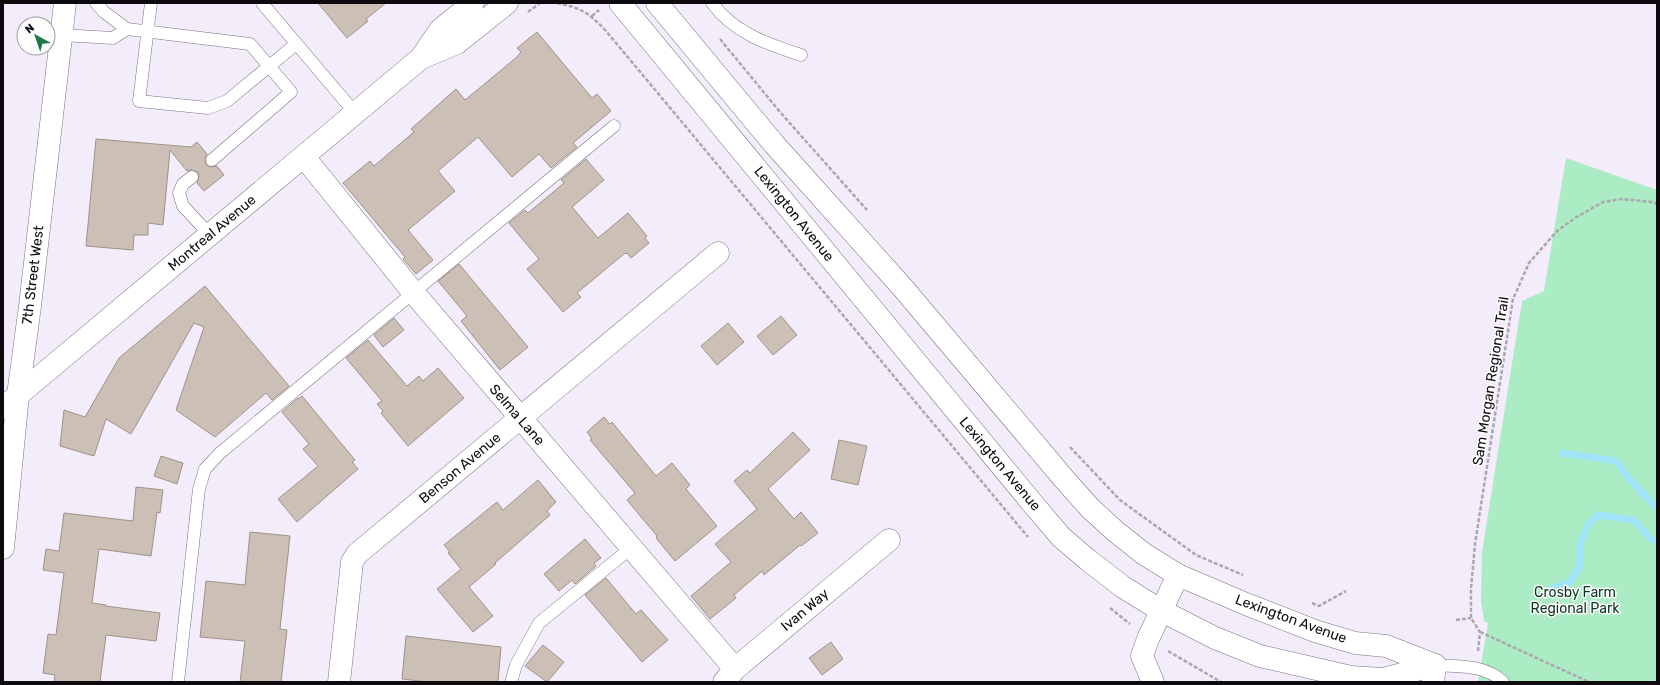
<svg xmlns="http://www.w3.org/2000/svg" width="1660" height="685" font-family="Rubik,sans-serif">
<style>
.green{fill:#abecc4}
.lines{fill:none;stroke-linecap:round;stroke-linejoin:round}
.stream{stroke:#a0e4f9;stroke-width:7}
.building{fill:#ccc0b6;stroke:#9e9288}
.service-casing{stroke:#78727f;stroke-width:13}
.minor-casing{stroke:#78727f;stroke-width:23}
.tertiary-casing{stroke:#78727f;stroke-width:23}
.secondary-casing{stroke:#78727f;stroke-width:23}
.primary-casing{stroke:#78727f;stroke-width:23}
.trunk-casing{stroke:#78727f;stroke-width:23}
.path{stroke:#aca6b1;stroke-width:2.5;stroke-dasharray:4 2;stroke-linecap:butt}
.service{stroke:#fff;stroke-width:12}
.minor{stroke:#fff;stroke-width:22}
.tertiary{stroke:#fff;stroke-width:22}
.secondary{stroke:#fff;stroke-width:22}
.primary{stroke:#fff;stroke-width:22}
.trunk{stroke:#fff;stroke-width:22}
.labels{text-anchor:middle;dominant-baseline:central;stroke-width:3;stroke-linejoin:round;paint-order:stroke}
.street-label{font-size:14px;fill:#0e0b10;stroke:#fdfdfd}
.park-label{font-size:14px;fill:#0b3621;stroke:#fdfdfd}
</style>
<rect width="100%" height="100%" fill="#f3ecfa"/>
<!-- green -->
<path class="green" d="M 1566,158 L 1657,190 L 1657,682 L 1478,682 L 1488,623 L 1484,621 L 1481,601 L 1482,552 L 1522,301 L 1544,291 Z"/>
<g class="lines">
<!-- stream -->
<path class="stream" d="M 1562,453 L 1616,461 L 1629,479 L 1657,508
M 1550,589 L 1570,582 L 1580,566 L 1580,544 L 1588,525 L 1598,515 L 1634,520 L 1651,539 L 1657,542"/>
</g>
<!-- building -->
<path class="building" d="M 318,3 L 386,3 L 366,19 L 368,21 L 347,38 Z
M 537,32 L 592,98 L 597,94 L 611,111 L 573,143 L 577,147 L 551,168 L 539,154 L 512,177 L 478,137 L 438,171 L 455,191 L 408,230 L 433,260 L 416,274 L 403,259 L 405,257 L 343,183 L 370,161 L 374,166 L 414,132 L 411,129 L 456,89 L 465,100 L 517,57 L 521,52 L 517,48 Z
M 96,139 L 191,147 L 197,142 L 207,154 L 205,158 L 206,165 L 210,167 L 217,166 L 224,175 L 204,191 L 197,183 L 199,176 L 198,172 L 191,170 L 187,171 L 170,150 L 163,225 L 148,223 L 148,235 L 134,235 L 133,250 L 86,246 Z
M 586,159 L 604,180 L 572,207 L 598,238 L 628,213 L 647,236 L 645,238 L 649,243 L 631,258 L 627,253 L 626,254 L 625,253 L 577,293 L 581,297 L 563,312 L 527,269 L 539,259 L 509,223 L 525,210 L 528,213 L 564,183 L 561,180 Z
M 459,264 L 528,347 L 500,370 L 461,321 L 467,316 L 438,281 Z
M 205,286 L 289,386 L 272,400 L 266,393 L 215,437 L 176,410 L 204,327 L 194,323 L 131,434 L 106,419 L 94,456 L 60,446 L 64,410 L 85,417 L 119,358 Z
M 781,316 L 797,335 L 773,355 L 757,336 Z
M 394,318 L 404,330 L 383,347 L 374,335 Z
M 728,323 L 744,342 L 717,365 L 701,346 Z
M 368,340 L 407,386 L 419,376 L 423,381 L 438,368 L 464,398 L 408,446 L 381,413 L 383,411 L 377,404 L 382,401 L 346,358 Z
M 302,396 L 355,460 L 352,462 L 358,469 L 297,522 L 278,499 L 318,466 L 303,449 L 309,444 L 282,412 L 298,398 L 299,399 Z
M 604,417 L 610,424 L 612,422 L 656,476 L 672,463 L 690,485 L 686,489 L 717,526 L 675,561 L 656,538 L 657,536 L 627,500 L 635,493 L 590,440 L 592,439 L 587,432 Z
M 793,432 L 810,450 L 768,489 L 794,519 L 801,512 L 818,533 L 801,546 L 800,545 L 764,575 L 762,571 L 734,595 L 736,598 L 710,619 L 691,596 L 731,562 L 715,544 L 757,509 L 734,481 L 747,470 L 750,473 Z
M 839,440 L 867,446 L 858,485 L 831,479 Z
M 161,456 L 183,463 L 177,484 L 154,476 Z
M 538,480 L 556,502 L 547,511 L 550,515 L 495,563 L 496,564 L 469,587 L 493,616 L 473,632 L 437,589 L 461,569 L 448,553 L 450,552 L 444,545 L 497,502 L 503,510 Z
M 136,487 L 163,490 L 160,513 L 157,512 L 151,556 L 99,549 L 92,603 L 106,605 L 105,606 L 160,613 L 156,641 L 106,635 L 100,682 L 54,682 L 55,675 L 43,673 L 48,634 L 56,635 L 64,573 L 43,570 L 46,549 L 59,551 L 64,513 L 133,521 Z
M 250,532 L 290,536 L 280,629 L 287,630 L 281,682 L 240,682 L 245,641 L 200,637 L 206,581 L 245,585 Z
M 585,539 L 601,558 L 594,563 L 596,566 L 575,584 L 572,580 L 559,591 L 544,574 Z
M 606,578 L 636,614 L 641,610 L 668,640 L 642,662 L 585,595 Z
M 406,636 L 501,647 L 498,682 L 428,682 L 402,679 Z
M 831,642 L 843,659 L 822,675 L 809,658 Z
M 543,645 L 564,662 L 547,682 L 525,666 Z"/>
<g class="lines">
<defs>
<path id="service" d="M 96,3 L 104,12 L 127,29 L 250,44 L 291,92 L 212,160
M 151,3 L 139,101 L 208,108 L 227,101 L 296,44
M 262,3 L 356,114
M 712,3 C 734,33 767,44 801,55
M 61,35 L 113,38 L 127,29
M 192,177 L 183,184 L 179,193 L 183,206 L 210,235
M 1435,665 C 1458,667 1485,664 1503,682
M 178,682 L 199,489 L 205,469 L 220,453 L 614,126
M 511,682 L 516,665 L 539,623 L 631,548"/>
<path id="minor" d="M 304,157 L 413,292 L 735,669
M 339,682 L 352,562 L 357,554 L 718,253
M 724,682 L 735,669 L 889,540
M 1153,682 L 1142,656 L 1148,639 L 1178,575"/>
<path id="tertiary" d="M 620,3 L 1033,504 L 1061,537 L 1088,560 L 1123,587 L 1160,610 L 1215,638 L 1260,656 L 1351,677 L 1383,679 L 1435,665
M 657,3 L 774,144 L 903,288 L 1065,480 L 1090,508 L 1115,531 L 1144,554 L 1178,575 L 1246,604 L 1315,631 L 1355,643 L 1386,646 L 1435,665
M 421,58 L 457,43 L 507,3
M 18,395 L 421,58 L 440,30 L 473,3"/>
<path id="secondary" d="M 3,408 L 18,395"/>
<path id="primary" d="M 3,548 L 18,395 L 30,306 L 65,3"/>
<path id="trunk" d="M 1383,682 L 1383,679
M 1433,682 L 1435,665"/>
</defs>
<!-- service casing -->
<use href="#service" class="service-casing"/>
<!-- minor casing -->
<use href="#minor" class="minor-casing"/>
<!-- tertiary casing -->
<use href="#tertiary" class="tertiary-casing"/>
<!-- secondary casing -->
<use href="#secondary" class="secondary-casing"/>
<!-- primary casing -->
<use href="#primary" class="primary-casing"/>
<!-- trunk casing -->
<use href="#trunk" class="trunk-casing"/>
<!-- path -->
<path class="path" d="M 557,3 C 582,8 589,13 606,31 L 1028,537
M 528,12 L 540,3
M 592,16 L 599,10
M 720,39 L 780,112 L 867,210
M 1070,447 L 1120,500 L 1196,555 L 1243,575
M 1312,603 L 1319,606 L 1346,591
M 1110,608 L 1130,624
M 1456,620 L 1471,618
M 1480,632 L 1589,682
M 1168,651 L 1221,682
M 1478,651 L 1480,632 L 1471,618 L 1471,589 L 1475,544 L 1513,299 L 1529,263 L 1557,231 L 1575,218 L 1603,202 L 1622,199 L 1652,202 L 1657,204"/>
<!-- service -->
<use href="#service" class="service"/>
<!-- minor -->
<use href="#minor" class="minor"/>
<!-- tertiary -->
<use href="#tertiary" class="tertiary"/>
<!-- secondary -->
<use href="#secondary" class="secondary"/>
<!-- primary -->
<use href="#primary" class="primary"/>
<!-- trunk -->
<use href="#trunk" class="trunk"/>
</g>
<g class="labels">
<!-- street labels -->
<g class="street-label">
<text transform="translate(794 214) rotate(51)">Lexington Avenue</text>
<text transform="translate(212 233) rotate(-40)">Montreal Avenue</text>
<text transform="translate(33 275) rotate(-83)">7th Street West</text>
<text transform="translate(1491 381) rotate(-81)">Sam Morgan Regional Trail</text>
<text transform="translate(517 415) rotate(49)">Selma Lane</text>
<text transform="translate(1000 464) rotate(50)">Lexington Avenue</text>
<text transform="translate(460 468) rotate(-40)">Benson Avenue</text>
<text transform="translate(805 610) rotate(-40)">Ivan Way</text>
<text transform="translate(1291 619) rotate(20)">Lexington Avenue</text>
</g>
<!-- park labels -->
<g class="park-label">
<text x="1575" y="592">Crosby Farm<tspan x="1575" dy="16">Regional Park</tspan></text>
</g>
</g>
<!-- border -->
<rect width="1660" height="685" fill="none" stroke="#0e0b10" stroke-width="8"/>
<!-- north arrow -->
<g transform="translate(36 36) rotate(320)"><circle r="19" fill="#fdfdfd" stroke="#9d9c9e"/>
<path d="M0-3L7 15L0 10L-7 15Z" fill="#1f7649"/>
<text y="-6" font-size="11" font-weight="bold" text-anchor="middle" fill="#0e0b10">N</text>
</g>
</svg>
